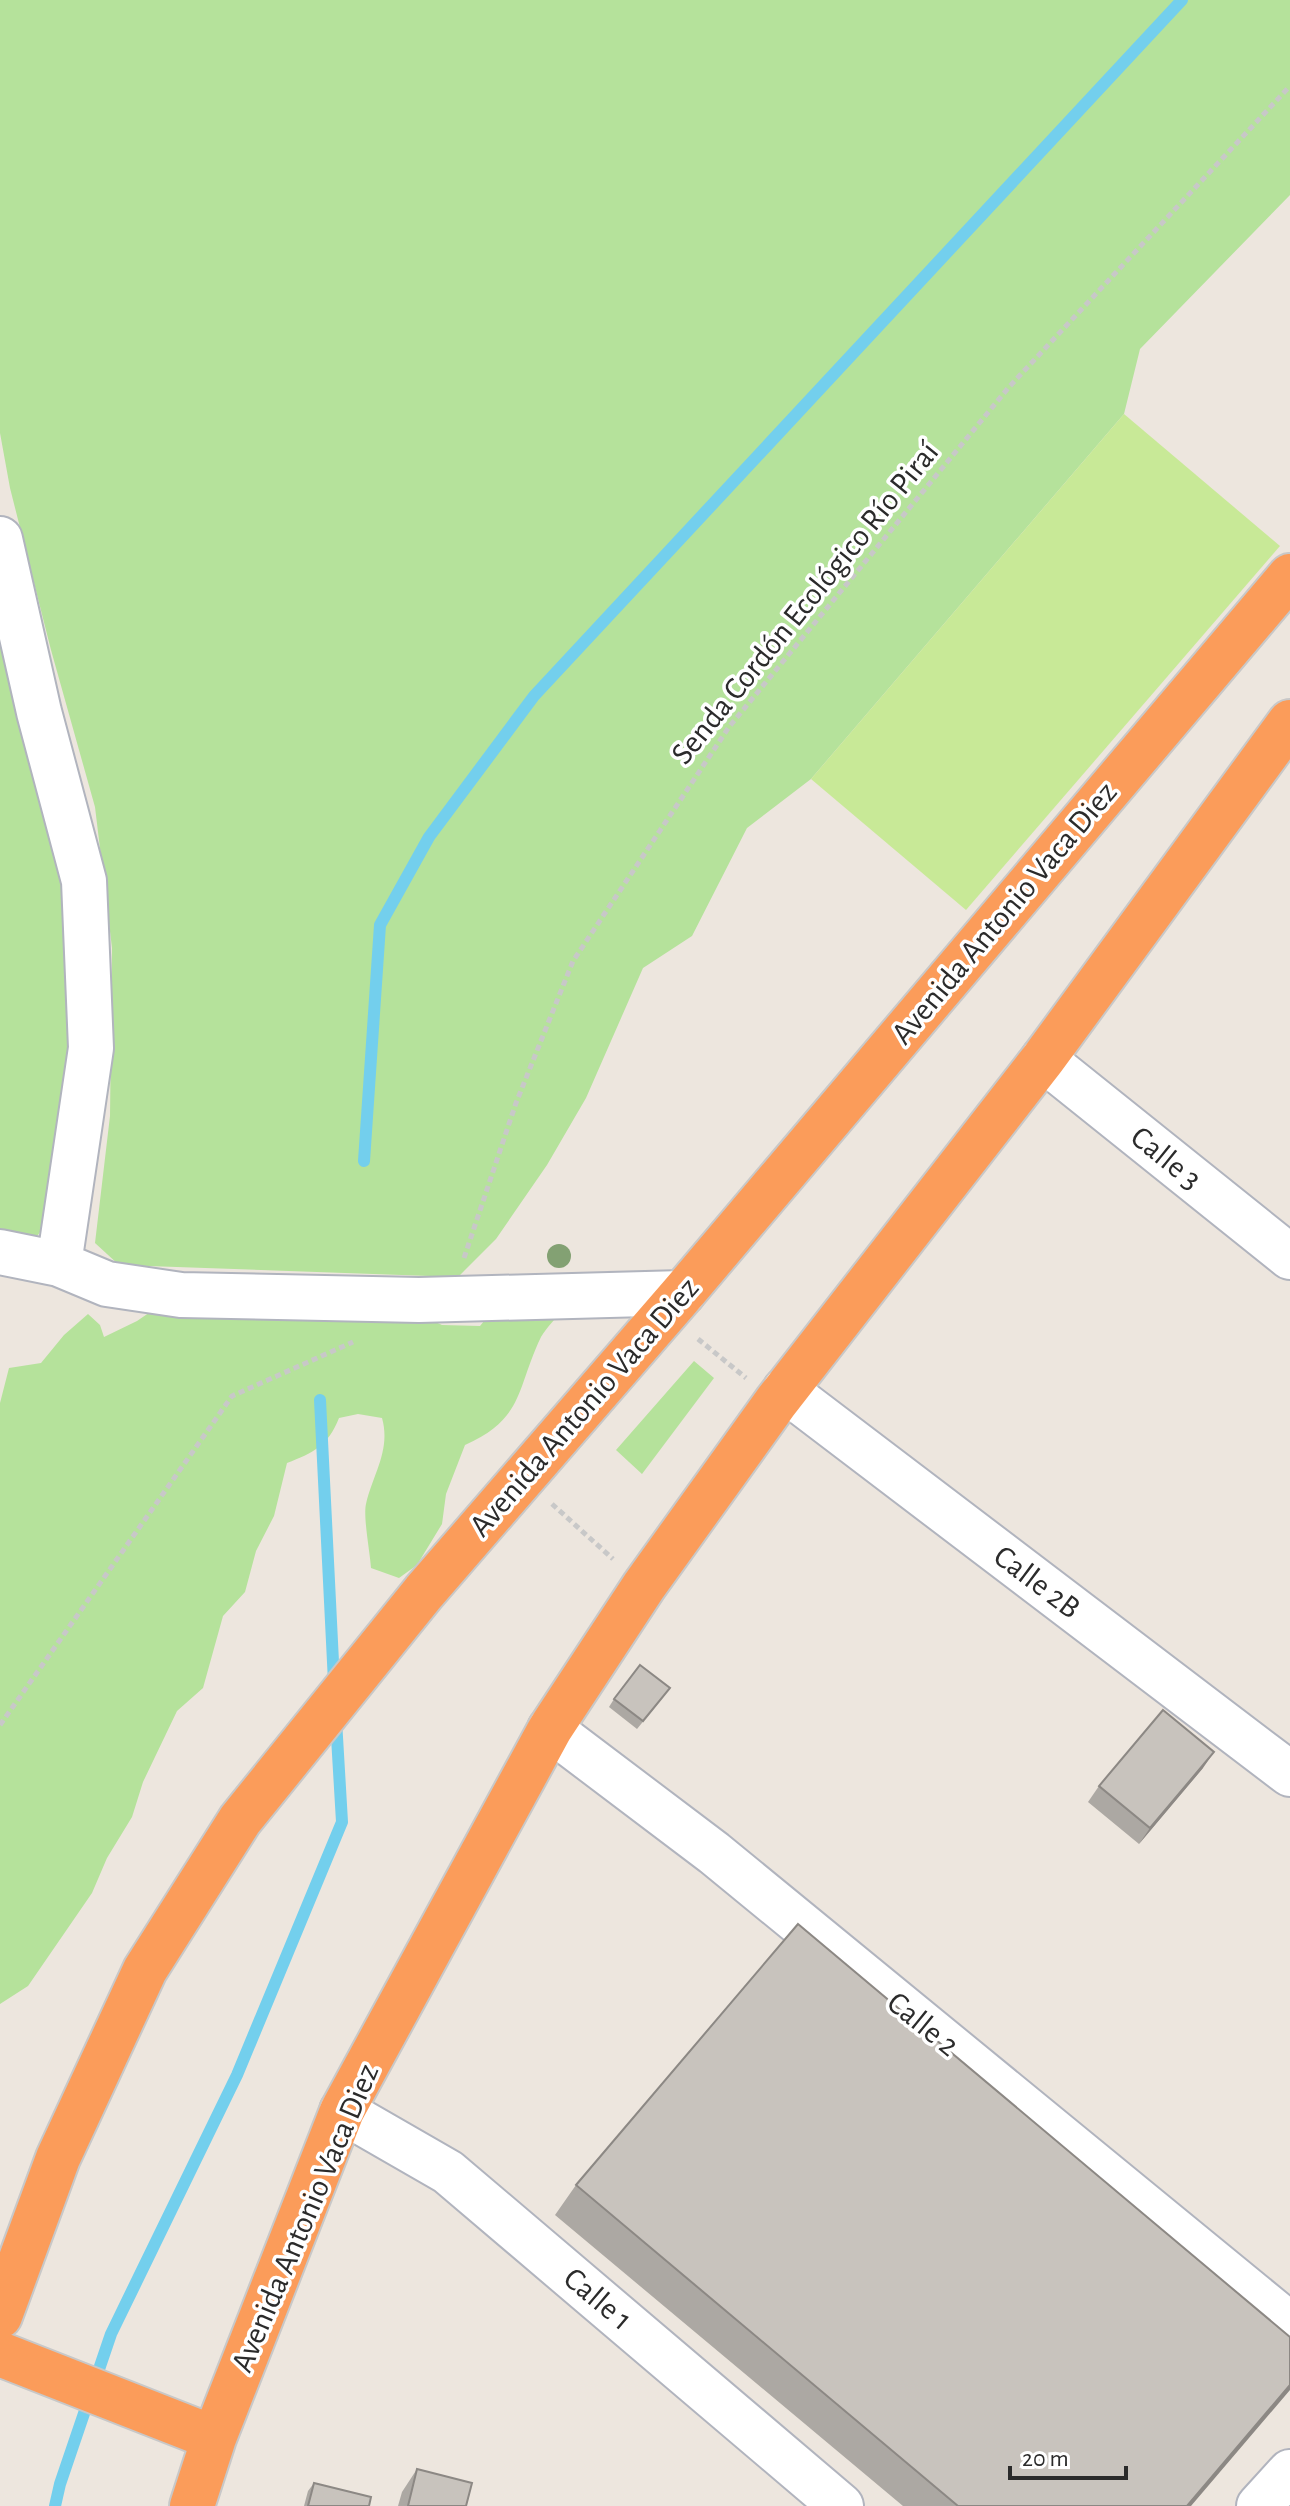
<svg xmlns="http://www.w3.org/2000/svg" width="1290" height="2506" font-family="'Alegreya Sans',sans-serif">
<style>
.green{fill:#b5e29b}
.pitch{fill:#c8e997}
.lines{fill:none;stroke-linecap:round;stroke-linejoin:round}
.stream{stroke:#73cfed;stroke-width:12}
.minor-casing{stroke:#b1b4be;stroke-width:48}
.highway-casing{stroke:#c8c8c8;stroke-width:48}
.path{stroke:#c8c8c8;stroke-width:5;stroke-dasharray:6 4;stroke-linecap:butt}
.minor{stroke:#fff;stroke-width:44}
.highway{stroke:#fb9c5a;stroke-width:44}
.tree{fill:#83a173}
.wall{fill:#aca8a3}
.shaded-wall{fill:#8c8884}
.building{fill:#c8c3bd;stroke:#8c8884;stroke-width:2}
.labels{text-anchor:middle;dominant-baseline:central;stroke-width:7;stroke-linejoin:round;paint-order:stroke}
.street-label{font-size:32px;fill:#2b2b2b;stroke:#fff}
</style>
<rect width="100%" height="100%" fill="#ede6de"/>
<!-- green -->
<path class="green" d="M 0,0 L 1290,0 L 1290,195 L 1140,349 L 1124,414 L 811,779 L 747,828 L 692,936 L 643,968 L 586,1098 L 547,1165 L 496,1239 L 458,1277 L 119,1265 L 95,1243 L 110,1116 L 112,948 L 95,807 L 51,650 L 10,488 L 0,433 Z
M 0,633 L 62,847 L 75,984 L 55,1210 L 38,1235 L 21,1246 L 0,1239 Z
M 162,1304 L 414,1312 L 442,1325 L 480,1326 L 489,1315 L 564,1308 C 557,1317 547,1327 541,1337 C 516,1389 525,1418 465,1445 L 446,1494 L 442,1524 L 417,1565 L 399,1578 L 371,1568 C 370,1552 363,1517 366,1504 C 373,1474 391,1450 382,1418 L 358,1414 L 339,1418 C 328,1446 313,1453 287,1463 L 274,1516 L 256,1551 L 245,1592 L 223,1616 L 203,1688 L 177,1711 L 143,1782 L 132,1817 L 107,1858 L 92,1893 L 28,1986 L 0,2004 L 0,1403 L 9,1368 L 41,1363 L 64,1335 L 88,1314 L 100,1325 L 104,1337 L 137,1321 Z
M 694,1361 L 714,1378 L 642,1474 L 616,1450 Z"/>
<!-- pitch -->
<path class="pitch" d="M 1124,414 L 1280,546 L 966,910 L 811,779 Z"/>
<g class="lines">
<!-- stream -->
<path class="stream" d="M 364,1161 L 380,925 L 429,837 L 534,696 L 1182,0
M 320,1400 L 334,1682
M 55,2506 L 60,2484 L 111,2334 L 237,2075 L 342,1822 L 336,1720"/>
<defs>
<path id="minor" d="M 0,539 L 39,712 L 84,881 L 91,1048 L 59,1264 L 0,1252
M 1043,1059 L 1290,1257
M 59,1264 L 107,1284 L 181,1295 L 419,1300 L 683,1293
M 785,1390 L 1290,1774
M 550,1729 L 714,1853 L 1290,2325
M 342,2111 L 448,2172 L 841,2506
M 1259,2506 L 1290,2472"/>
<path id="highway" d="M 0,2316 L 58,2158 L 145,1970 L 240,1820 L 424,1592 L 683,1293 L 1290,576
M 0,2354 L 214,2438
M 192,2506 L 214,2438 L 342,2111 L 550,1729 L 644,1586 L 776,1402 L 1043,1059 L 1290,722"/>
</defs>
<!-- minor casing -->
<use href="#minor" class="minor-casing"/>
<!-- highway casing -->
<use href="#highway" class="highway-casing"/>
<!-- path -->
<path class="path" d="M 464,1258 L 516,1103 L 573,961 L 729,727 L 1009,387 L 1290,86
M 698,1339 L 746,1378
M 552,1504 L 613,1559
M 0,1725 L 232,1396 L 353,1342"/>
<!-- minor -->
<use href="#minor" class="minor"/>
<!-- highway -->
<use href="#highway" class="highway"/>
</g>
<!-- trees -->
<circle class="tree" cx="559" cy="1256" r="12"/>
<!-- wall -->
<path class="wall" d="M 664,1696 L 637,1729 L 609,1707 L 614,1699 Z
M 1203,1768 L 1139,1844 L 1088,1802 L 1099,1786 Z
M 576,2185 L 1191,2506 L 903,2506 L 555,2215 Z
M 417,2469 L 466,2506 L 398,2506 L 402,2492 Z
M 314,2483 L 369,2506 L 304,2506 L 308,2491 Z"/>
<!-- shaded-wall -->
<path class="shaded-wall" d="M 1214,1752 L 1203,1768 L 1139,1844 L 1150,1828 Z
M 1290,2385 L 1290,2390 L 1191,2506 L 1187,2506 Z"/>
<!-- building -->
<path class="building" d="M 640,1665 L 670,1688 L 643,1721 L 614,1699 Z
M 1163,1710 L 1214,1752 L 1150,1828 L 1099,1786 Z
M 798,1924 L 1290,2337 L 1290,2385 L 1187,2506 L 958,2506 L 576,2185 Z
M 417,2469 L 472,2483 L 466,2506 L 408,2506 Z
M 314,2483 L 371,2497 L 369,2506 L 308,2506 Z"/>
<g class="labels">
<!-- street labels -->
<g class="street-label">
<text transform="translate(805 603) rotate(-51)">Senda Cordón Ecológico Río Piraí</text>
<text transform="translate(1004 913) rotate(-50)">Avenida Antonio Vaca Diez</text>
<text transform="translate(1166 1158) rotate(39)">Calle 3</text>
<text transform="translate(584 1407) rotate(-49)">Avenida Antonio Vaca Diez</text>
<text transform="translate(1037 1582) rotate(37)">Calle 2B</text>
<text transform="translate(923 2024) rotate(39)">Calle 2</text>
<text transform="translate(305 2218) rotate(-67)">Avenida Antonio Vaca Diez</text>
<text transform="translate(598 2299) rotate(40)">Calle 1</text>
</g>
</g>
<!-- scale -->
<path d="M1010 2466v12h116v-12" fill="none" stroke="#2b2b2b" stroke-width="4"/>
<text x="1022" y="2466" font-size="24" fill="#2b2b2b" stroke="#ffffff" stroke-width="6" paint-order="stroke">20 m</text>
</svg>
